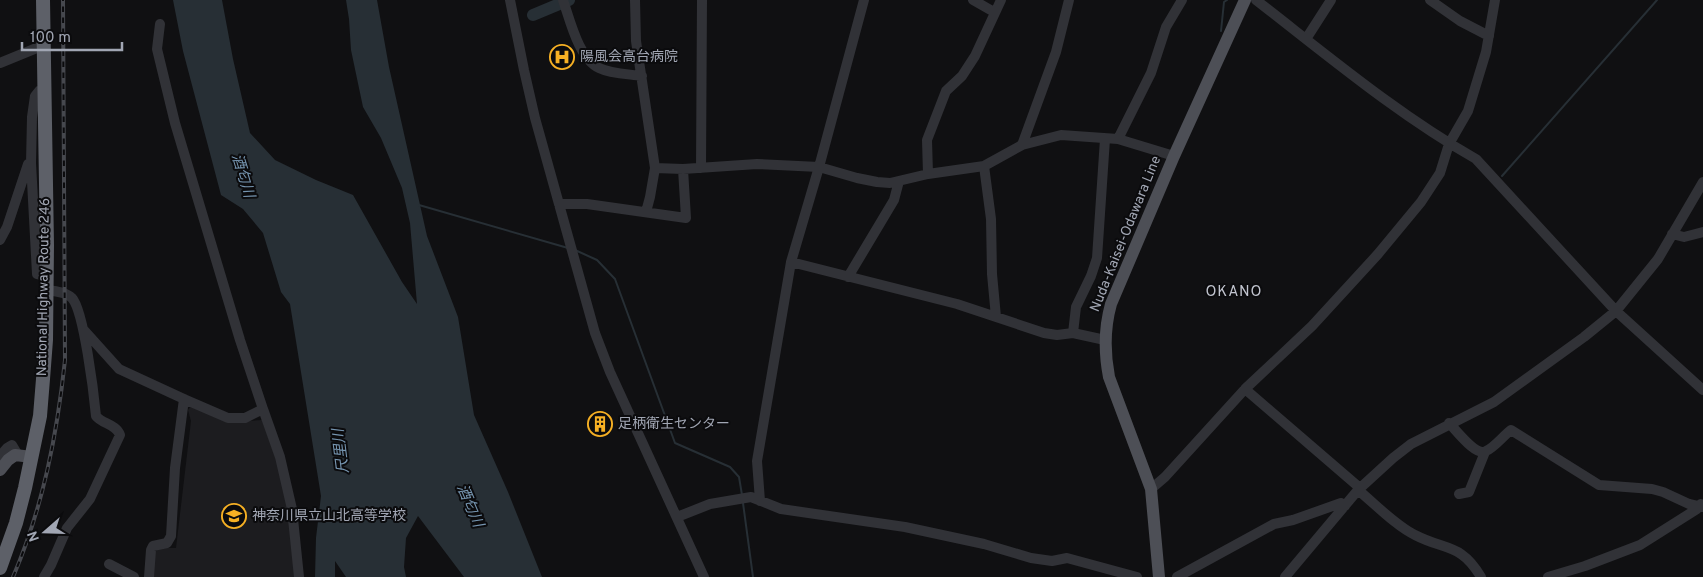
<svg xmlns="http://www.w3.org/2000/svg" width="1703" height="577" font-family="Overpass,'Noto Sans JP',sans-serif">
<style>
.built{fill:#1c1c1f}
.water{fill:#272f35}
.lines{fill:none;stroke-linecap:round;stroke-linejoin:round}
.stream{stroke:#272f35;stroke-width:2}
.river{stroke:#272f35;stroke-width:12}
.minor{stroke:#313237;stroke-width:10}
.major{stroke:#4d4f56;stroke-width:12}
.highway{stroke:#5d6068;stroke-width:14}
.rail-casing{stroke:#46484e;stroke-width:4}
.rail{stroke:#0b0b0d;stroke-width:2;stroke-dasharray:5.5;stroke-linecap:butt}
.labels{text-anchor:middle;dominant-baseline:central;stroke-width:4;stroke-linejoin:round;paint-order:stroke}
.poi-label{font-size:14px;fill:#a1a6b3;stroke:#0b0b0d;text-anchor:start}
.street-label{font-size:14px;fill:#a1a6b3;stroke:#0b0b0d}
.water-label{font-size:15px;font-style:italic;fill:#7695b0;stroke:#0b0b0d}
.neighbourhood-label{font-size:15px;letter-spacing:1px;fill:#c2c5cf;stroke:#0b0b0d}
</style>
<rect width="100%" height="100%" fill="#101012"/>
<!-- built -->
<path class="built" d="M 191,406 L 231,422 L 262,420 L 282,476 L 293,542 L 295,577 L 151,577 L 153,552 L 162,548 L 176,548 L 191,421 L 188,410 Z"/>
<!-- water -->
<path class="water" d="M 173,0 L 222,0 L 233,59 L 250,133 L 275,160 L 316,180 L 353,195 L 402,282 L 417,304 L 410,223 L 402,188 L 381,138 L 363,107 L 351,50 L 349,19 L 346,0 L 377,0 L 389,67 L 427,236 L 458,317 L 474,415 L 508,492 L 542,577 L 464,577 L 418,516 L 406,538 L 404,567 L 406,577 L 346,577 L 335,561 L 335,577 L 315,577 L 316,538 L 321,496 L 290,304 L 281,292 L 263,233 L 243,209 L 221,195 L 183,51 Z"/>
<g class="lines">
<!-- stream -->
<path class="stream" d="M 1221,31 L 1224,2 L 1227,0
M 1502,176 L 1657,0
M 419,205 L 568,248
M 575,250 L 597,260 L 615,279 L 675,443 L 730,467 L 739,477 L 742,495
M 743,503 L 753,577"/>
<!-- river -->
<path class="river" d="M 533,15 L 569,0"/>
<!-- minor -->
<path class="minor" d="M 510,0 L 524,70 L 535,118 L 595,333 L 610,372 L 704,577
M 563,0 C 570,20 579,59 599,68 C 611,74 629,74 642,76
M 635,0 L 636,41 L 655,168 L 683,169 L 757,164 L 819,167 L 857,178 L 877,182 L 890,183 L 928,174 L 984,166 L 1022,145 L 1061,135 L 1118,139 L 1174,156
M 973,0 L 994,12
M 1256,0 C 1327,55 1397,114 1476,159 L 1616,311 L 1703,390
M 1430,0 L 1460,21 L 1489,36
M 1306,39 L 1331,0
M 0,63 L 44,45
M 45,90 L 39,91 L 35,96 L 32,117 L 31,163 L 37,274 L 47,276
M 1118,139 L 1151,73 L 1166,27 L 1182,0
M 1022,145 L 1056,52 L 1069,0
M 984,166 L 991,219 L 992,274 L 996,317
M 701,168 L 702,0
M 928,174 L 927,140 L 946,91 L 962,76 L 975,56 L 1001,0
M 559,204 L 587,204 L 686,218 L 683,169
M 646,212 L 650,197 L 655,168
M 1672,234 L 1684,237 L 1703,232
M 0,240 L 7,227 L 28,164
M 791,262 L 957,304 L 1044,333 L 1057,335 L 1073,333 L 1105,340
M 848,277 L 894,200 L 899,181
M 83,329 L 119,369 L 184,399 L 228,418 L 245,418 L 263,409 L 240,340 L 175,123 L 157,49 L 160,24
M 1073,333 L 1076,307 L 1091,276 L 1097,258 L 1105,139
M 1245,389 L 1360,488
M 263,409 L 280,457 L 292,509 L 299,577
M 1449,423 C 1456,430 1476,457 1486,451 C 1495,447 1503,436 1511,430 L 1599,485 L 1652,489 L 1663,492 L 1689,504 L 1703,507
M 0,456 L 7,448 L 12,445 L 18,455
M 1151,489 L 1165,477 L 1245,389 L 1312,326 L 1378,254 L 1421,202 L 1440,173 L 1449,144 L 1468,111 L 1486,52 L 1495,0
M 1358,490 C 1374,503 1396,526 1415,535 C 1446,551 1461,543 1481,577
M 1459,494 L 1469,492 L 1485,452
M 760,501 L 757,461 L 791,262 L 819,167 L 864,0
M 677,517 L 710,504 L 751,497 L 781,509 L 905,527 L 984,544 L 1031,558 L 1052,561 L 1067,558 L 1137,577
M 109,564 L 134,577
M 44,577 L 51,565 L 67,528 L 90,499 L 120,435 C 116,424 102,424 96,416 C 94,395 84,311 72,298 C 66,292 55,291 47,290
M 149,577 L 151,550 L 153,546 L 167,543 L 171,536 L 175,468 L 184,399
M 1177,577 L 1274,524 L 1293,520 L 1341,503 L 1345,506
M 1285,577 L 1358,490 L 1393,458 L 1411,444 L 1494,402 L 1584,337 L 1616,311 L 1658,259 L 1703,182
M 1548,577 L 1585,566 L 1640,545 L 1697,509 L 1701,504"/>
<!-- major -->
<path class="major" d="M 0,470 L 8,460 L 15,455 L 32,457
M 1159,577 L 1151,489 L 1109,377 C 1104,351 1104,329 1111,304 L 1174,156 L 1245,0"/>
<!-- highway -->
<path class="highway" d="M 0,568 L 16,523 L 25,488 L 40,416 L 43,379 L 46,340 L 47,245 L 43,0"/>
<defs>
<path id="rail" d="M 13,577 C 43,507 57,435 65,360 L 63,0"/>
</defs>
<!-- rail casing -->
<use href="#rail" class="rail-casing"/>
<!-- rail -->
<use href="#rail" class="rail"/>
</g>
<!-- icons -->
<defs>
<symbol id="hospital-ring" viewBox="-11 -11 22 22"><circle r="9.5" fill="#0b0b0d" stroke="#f6b024" stroke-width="1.5"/><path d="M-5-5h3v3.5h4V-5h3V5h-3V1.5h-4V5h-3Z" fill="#f6b024"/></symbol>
<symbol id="building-ring" viewBox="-11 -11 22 22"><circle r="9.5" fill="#0b0b0d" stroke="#f6b024" stroke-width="1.5"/><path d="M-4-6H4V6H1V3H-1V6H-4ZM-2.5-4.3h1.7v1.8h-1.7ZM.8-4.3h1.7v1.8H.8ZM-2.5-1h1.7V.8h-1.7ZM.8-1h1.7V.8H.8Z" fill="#f6b024"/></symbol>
<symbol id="school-ring" viewBox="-11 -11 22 22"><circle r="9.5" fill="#0b0b0d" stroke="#f6b024" stroke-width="1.5"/><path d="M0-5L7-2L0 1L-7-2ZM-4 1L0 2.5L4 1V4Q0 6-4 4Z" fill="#f6b024"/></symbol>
</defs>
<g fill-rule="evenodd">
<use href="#hospital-ring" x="548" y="43" width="28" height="28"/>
<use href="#building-ring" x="586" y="410" width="28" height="28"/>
<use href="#school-ring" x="220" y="502" width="28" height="28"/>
</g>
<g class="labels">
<!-- poi labels -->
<g class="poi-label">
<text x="580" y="57">陽風会高台病院</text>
<text x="618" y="424">足柄衛生センター</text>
<text x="252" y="516">神奈川県立山北高等学校</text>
</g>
<!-- street labels -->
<g class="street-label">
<text transform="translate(1126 234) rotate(-68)">Nuda-Kaisei-Odawara Line</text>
<text transform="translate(44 287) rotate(-89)">National Highway Route 246</text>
</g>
<!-- water labels -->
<g class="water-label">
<text transform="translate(242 176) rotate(73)">酒匂川</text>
<text transform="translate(342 451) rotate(-97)">尺里川</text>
<text transform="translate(469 506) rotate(67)">酒匂川</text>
</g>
<!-- neighbourhood labels -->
<g class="neighbourhood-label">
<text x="1234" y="292">OKANO</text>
</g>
</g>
<!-- north arrow -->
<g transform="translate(45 532) rotate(250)" stroke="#0b0b0d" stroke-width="4" paint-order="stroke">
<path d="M0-4L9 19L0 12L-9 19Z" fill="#a1a6b3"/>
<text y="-8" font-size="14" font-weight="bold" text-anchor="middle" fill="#a1a6b3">N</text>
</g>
<!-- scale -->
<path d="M22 42v8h100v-8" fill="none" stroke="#a1a6b3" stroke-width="2.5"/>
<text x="30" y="42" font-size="15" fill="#a1a6b3" stroke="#0b0b0d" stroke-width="4" paint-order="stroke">100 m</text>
</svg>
